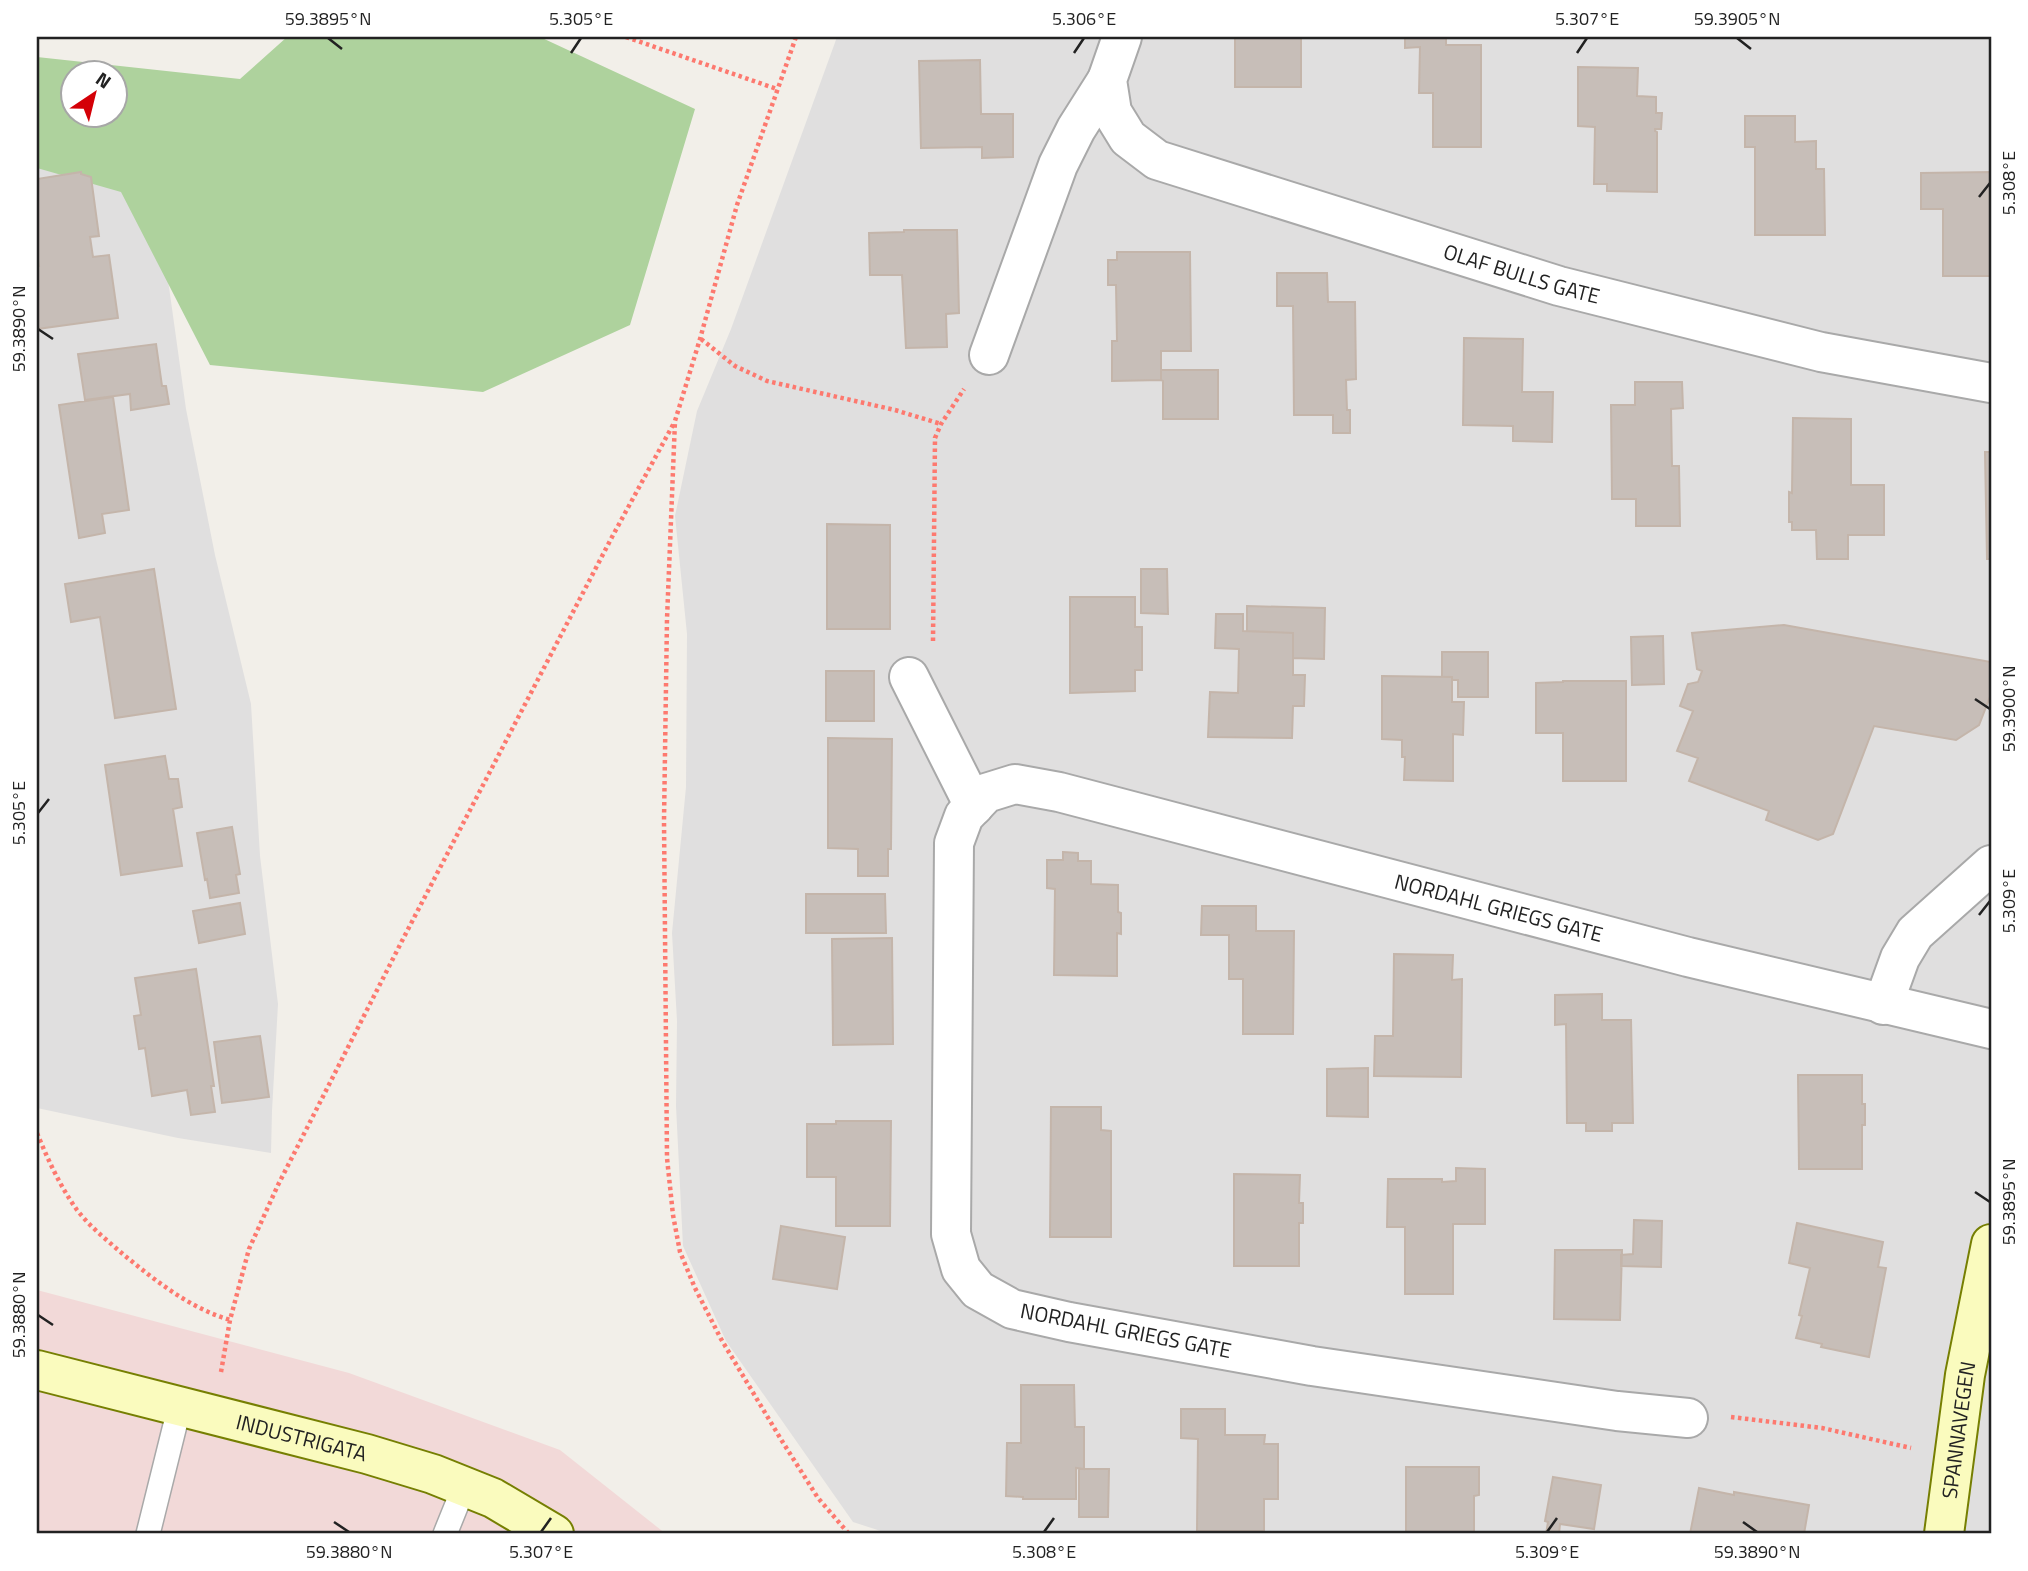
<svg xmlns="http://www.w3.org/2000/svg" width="2028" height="1571" font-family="'Titillium Web',sans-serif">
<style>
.residential{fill:#e0dfdf}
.commercial{fill:#f2d9d8}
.forest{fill:#aed29d;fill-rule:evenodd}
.building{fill:#c7beb8;stroke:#c4b5aa;stroke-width:2}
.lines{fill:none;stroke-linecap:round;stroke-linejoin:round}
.lane-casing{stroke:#a9a9a9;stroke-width:26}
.street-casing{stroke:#a9a9a9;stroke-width:42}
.secondary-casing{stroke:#767f02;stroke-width:42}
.path{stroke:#fd796f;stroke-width:4.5;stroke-dasharray:3.5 3.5;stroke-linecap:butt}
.lane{stroke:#fff;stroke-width:23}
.street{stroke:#fff;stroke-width:38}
.secondary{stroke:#fafbbe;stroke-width:38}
.ticks{fill:none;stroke:#222;stroke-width:2.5}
.labels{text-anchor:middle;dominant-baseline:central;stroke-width:5;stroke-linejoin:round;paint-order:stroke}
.street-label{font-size:21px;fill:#222;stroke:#fff}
.neatline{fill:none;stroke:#222;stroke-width:2.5}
.ticks-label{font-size:18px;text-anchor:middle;fill:#222}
</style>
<rect width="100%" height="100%" fill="#f2efe9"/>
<!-- residential -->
<path class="residential" d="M 837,37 L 1991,37 L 1991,1534 L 890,1534 L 853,1522 L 726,1341 L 683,1246 L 676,1106 L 677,1021 L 672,933 L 686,787 L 687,634 L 675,516 L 697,411 L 731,329 Z
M 37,143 L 149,181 L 169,287 L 186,409 L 215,555 L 251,704 L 260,856 L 278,1004 L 272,1111 L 271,1153 L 178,1138 L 37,1108 Z"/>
<!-- commercial -->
<path class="commercial" d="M 37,1290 L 349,1373 L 560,1450 L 666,1534 L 37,1534 Z"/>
<!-- forest -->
<path class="forest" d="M 287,37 L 540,37 L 695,109 L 630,325 L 483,392 L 210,365 L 121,192 L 37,168 L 37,57 L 240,79 ZM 74,74 L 116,74 L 116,116 L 74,116 Z"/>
<!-- building -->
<path class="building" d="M 1235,37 L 1301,37 L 1301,87 L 1235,87 Z
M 1405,37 L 1446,37 L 1446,45 L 1481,45 L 1481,147 L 1433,147 L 1433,93 L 1419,93 L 1420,47 L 1405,48 Z
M 980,60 L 981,114 L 1013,114 L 1013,157 L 982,158 L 982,147 L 921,148 L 919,61 Z
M 1578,67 L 1638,68 L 1637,96 L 1656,97 L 1656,113 L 1662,113 L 1661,129 L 1655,129 L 1655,131 L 1657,132 L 1657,192 L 1607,191 L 1607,184 L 1594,184 L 1595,127 L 1578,126 Z
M 1745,116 L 1795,116 L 1795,142 L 1816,141 L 1816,169 L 1824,169 L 1825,235 L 1755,235 L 1755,147 L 1745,147 Z
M 81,172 L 81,174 L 91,177 L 99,236 L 90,237 L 93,257 L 109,255 L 118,318 L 37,329 L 37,266 L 39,266 L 37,255 L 37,179 Z
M 1991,172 L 1991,276 L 1943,276 L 1943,209 L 1921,209 L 1921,173 Z
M 904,230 L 957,230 L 959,313 L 946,314 L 947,347 L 906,348 L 902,275 L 870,275 L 869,233 L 904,232 Z
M 1117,252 L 1190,252 L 1191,351 L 1161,351 L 1161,380 L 1112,381 L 1112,341 L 1117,341 L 1116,285 L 1108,285 L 1108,260 L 1117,260 Z
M 1277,273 L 1327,273 L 1328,302 L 1355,302 L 1356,379 L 1346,380 L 1347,410 L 1350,410 L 1350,433 L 1333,433 L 1333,415 L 1294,415 L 1293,306 L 1277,306 Z
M 1464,338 L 1523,339 L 1522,392 L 1553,392 L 1552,442 L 1513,441 L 1513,426 L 1463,425 Z
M 156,344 L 162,386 L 166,386 L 169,404 L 131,410 L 130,394 L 85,400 L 78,354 Z
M 1161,370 L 1218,370 L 1218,419 L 1163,419 L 1163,381 L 1161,380 Z
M 1635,382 L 1682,382 L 1683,408 L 1671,409 L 1672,466 L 1679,466 L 1680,526 L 1636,526 L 1636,499 L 1612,499 L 1611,405 L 1635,405 Z
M 113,397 L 129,510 L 102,514 L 105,533 L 79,538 L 59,405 Z
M 1793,418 L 1851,419 L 1851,485 L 1884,485 L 1884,535 L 1848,535 L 1848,559 L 1817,559 L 1816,530 L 1792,530 L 1792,522 L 1789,522 L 1789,492 L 1792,493 Z
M 1985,452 L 1991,452 L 1991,580 L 1990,559 L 1987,559 Z
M 827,524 L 890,525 L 890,629 L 827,629 Z
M 154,569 L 176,709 L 115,718 L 100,617 L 71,622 L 65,584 Z
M 1141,569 L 1167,569 L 1168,614 L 1141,613 Z
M 1070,597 L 1135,597 L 1135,627 L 1142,627 L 1142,670 L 1135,670 L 1135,691 L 1070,693 Z
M 1247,606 L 1325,608 L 1324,659 L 1293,658 L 1293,633 L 1247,631 Z
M 1216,614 L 1243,614 L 1243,631 L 1293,633 L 1293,675 L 1305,675 L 1304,706 L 1293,706 L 1292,738 L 1208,737 L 1210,692 L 1238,693 L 1239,649 L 1215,648 Z
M 1784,625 L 1991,662 L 1991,694 L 1979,725 L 1956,740 L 1874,726 L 1833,834 L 1818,840 L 1766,820 L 1769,811 L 1689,781 L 1698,758 L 1677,751 L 1693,711 L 1680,706 L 1688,684 L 1698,682 L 1702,671 L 1697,669 L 1692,633 Z
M 1663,636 L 1664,684 L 1632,685 L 1631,637 Z
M 1442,652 L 1488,652 L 1488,697 L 1458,697 L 1458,680 L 1452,680 L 1452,677 L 1442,677 Z
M 826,671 L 874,671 L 874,721 L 826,721 Z
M 1382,676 L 1452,677 L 1452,702 L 1464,702 L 1463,735 L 1453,734 L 1453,781 L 1404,780 L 1405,757 L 1402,757 L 1402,740 L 1382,739 Z
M 1563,681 L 1626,681 L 1626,781 L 1563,781 L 1563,733 L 1536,733 L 1536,683 L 1563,682 Z
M 828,738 L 892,739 L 891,849 L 888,849 L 888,876 L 858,876 L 858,849 L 828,848 Z
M 165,756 L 169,779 L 178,779 L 182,807 L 173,809 L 182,866 L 121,875 L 105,765 Z
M 232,827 L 240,874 L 236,875 L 239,893 L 210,898 L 207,879 L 205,880 L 197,833 Z
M 1063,852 L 1078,853 L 1078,861 L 1091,861 L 1091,884 L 1118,885 L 1118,912 L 1121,913 L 1121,934 L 1117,933 L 1117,976 L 1054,975 L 1055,889 L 1047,888 L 1047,860 L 1063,860 Z
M 806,894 L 885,894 L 886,933 L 806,933 Z
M 240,903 L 245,934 L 199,943 L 193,911 Z
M 1202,906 L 1256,906 L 1256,931 L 1294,931 L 1293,1034 L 1243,1034 L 1243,979 L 1229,979 L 1229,935 L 1201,935 Z
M 892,938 L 893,1044 L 833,1045 L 832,939 Z
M 1394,954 L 1453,955 L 1452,980 L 1462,979 L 1461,1077 L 1374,1076 L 1375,1036 L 1393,1036 Z
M 196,969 L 214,1086 L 211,1086 L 215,1112 L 191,1115 L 187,1090 L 152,1096 L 145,1048 L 139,1049 L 134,1016 L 141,1015 L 135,978 Z
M 1602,994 L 1602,1020 L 1631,1020 L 1633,1123 L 1612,1123 L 1612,1131 L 1586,1131 L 1586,1123 L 1567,1123 L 1566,1024 L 1555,1025 L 1555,995 Z
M 260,1036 L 269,1097 L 222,1103 L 214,1042 Z
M 1368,1068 L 1368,1117 L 1327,1116 L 1327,1069 Z
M 1798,1075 L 1862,1075 L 1862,1104 L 1865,1104 L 1865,1125 L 1862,1125 L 1862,1169 L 1799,1169 Z
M 1051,1107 L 1101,1107 L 1101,1130 L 1111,1131 L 1111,1237 L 1050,1237 Z
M 836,1121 L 891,1121 L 890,1226 L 836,1226 L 836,1177 L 807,1177 L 807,1124 L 836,1124 Z
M 1456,1168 L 1485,1169 L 1485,1224 L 1453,1224 L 1453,1294 L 1405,1294 L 1405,1227 L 1387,1227 L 1388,1179 L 1442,1179 L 1442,1182 L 1456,1181 Z
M 1234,1174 L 1300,1175 L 1299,1203 L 1303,1203 L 1303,1223 L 1299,1223 L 1299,1266 L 1234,1266 Z
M 1634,1220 L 1662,1221 L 1661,1267 L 1621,1266 L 1621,1255 L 1633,1254 Z
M 1797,1223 L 1883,1242 L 1878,1267 L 1886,1268 L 1869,1357 L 1821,1347 L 1822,1344 L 1796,1338 L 1802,1316 L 1799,1315 L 1810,1268 L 1789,1263 Z
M 781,1226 L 845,1237 L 837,1289 L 773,1279 Z
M 1555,1250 L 1622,1250 L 1620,1320 L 1554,1319 Z
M 1021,1385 L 1074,1385 L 1075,1427 L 1084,1427 L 1084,1469 L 1076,1468 L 1076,1499 L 1023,1499 L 1023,1497 L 1006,1496 L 1007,1443 L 1021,1443 Z
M 1181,1409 L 1225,1409 L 1225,1435 L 1265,1435 L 1264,1444 L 1278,1444 L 1278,1499 L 1264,1499 L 1264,1531 L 1197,1531 L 1198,1439 L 1181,1438 Z
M 1406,1467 L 1479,1467 L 1479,1495 L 1474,1496 L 1474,1534 L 1406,1534 Z
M 1079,1469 L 1109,1469 L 1108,1517 L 1079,1517 Z
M 1553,1477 L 1601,1485 L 1594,1529 L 1560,1524 L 1559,1534 L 1546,1534 L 1548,1522 L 1545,1521 Z
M 1699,1488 L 1734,1495 L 1734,1492 L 1809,1505 L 1804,1534 L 1690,1534 Z"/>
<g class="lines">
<defs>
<path id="lane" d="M 148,1534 L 180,1405
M 445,1534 L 464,1487"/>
<g id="street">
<path id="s1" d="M 1122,37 L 1107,80 L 1112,112 L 1128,138 L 1157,160 L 1559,286 L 1821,352 L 1991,383"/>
<path d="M 989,355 L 1058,165 L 1076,129 L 1107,80"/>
<path d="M 909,677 L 974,806"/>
<path d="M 1883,1005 L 1900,958 L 1915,933 L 1991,865"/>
<path id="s2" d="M 1688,1418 L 1617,1411 L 1312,1366 L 1069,1322 L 1012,1309 L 978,1290 L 961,1269 L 951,1234 L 954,843 L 964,816 L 986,793 L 1015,784 L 1059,792 L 1688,957 L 1991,1029"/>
</g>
<g id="secondary">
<path id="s3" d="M 37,1370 L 367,1454 L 433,1474 L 493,1498 L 554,1534"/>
<path id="s4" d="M 1944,1534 L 1965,1375 L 1991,1244"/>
</g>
</defs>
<!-- lane casing -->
<use href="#lane" class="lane-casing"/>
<!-- street casing -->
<use href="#street" class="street-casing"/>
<!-- secondary casing -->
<use href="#secondary" class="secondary-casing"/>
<!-- path -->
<path class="path" d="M 626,37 L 777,89
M 796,37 L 737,205 L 700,339 L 675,421 L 667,619 L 664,821 L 667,1158 L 673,1215 L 680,1252 L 695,1288 L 721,1339 L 782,1441 L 818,1498 L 849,1534
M 701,339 L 735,366 L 767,381 L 895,410 L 941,424
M 933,641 L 935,438 L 941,424 L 964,389
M 37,1133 C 48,1160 60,1186 77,1210 C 90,1227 108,1241 124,1255 C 157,1282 190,1308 230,1320
M 221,1372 L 230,1320 L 249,1249 L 278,1185 L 404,937 L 612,537 L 674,423
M 1731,1417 L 1822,1428 L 1911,1448"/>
<!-- lane -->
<use href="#lane" class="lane"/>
<!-- street -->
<use href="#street" class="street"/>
<!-- secondary -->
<use href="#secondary" class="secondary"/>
</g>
<!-- ticks -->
<path class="ticks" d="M 328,38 L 342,49M 1737,38 L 1751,49M 571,53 L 581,38M 1074,53 L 1084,38M 1577,53 L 1587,38M 1979,197 L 1990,183M 38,329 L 53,339M 1975,699 L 1990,709M 38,813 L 49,799M 1979,915 L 1990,901M 1975,1192 L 1990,1202M 38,1315 L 53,1325M 334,1522 L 349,1532M 1743,1522 L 1757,1532M 541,1532 L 551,1518M 1044,1532 L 1054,1518M 1547,1532 L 1557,1518"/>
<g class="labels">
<!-- street labels -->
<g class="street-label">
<text stroke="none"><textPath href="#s1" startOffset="527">OLAF BULLS GATE</textPath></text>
<text stroke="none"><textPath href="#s2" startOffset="1769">NORDAHL GRIEGS GATE</textPath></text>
<text transform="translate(1126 1330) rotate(11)">NORDAHL GRIEGS GATE</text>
<text stroke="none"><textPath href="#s4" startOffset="105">SPANNAVEGEN</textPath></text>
<text stroke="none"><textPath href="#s3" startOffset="273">INDUSTRIGATA</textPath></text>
</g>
</g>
<!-- border -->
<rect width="2028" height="1571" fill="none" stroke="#ffffff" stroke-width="77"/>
<!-- north arrow -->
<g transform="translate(94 94) rotate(35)"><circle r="33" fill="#ffffff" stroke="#a7a7a7" stroke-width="2"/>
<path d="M0-5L12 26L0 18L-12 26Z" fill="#d40007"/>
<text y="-10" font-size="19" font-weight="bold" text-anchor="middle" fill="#222222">N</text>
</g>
<rect x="38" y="38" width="1952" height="1494" class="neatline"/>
<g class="ticks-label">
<text x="328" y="25">59.3895°N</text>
<text x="581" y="25">5.305°E</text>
<text x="1084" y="25">5.306°E</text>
<text x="1587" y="25">5.307°E</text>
<text x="1737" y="25">59.3905°N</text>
<text transform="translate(2009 183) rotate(-90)" y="6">5.308°E</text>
<text transform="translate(19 329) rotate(-90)" y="6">59.3890°N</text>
<text transform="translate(2009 709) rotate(-90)" y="6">59.3900°N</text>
<text transform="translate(19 813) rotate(-90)" y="6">5.305°E</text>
<text transform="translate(2009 901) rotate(-90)" y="6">5.309°E</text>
<text transform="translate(2009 1202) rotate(-90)" y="6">59.3895°N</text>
<text transform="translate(19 1315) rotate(-90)" y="6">59.3880°N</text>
<text x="349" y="1558">59.3880°N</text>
<text x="541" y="1558">5.307°E</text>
<text x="1044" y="1558">5.308°E</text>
<text x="1547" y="1558">5.309°E</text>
<text x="1757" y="1558">59.3890°N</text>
</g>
</svg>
